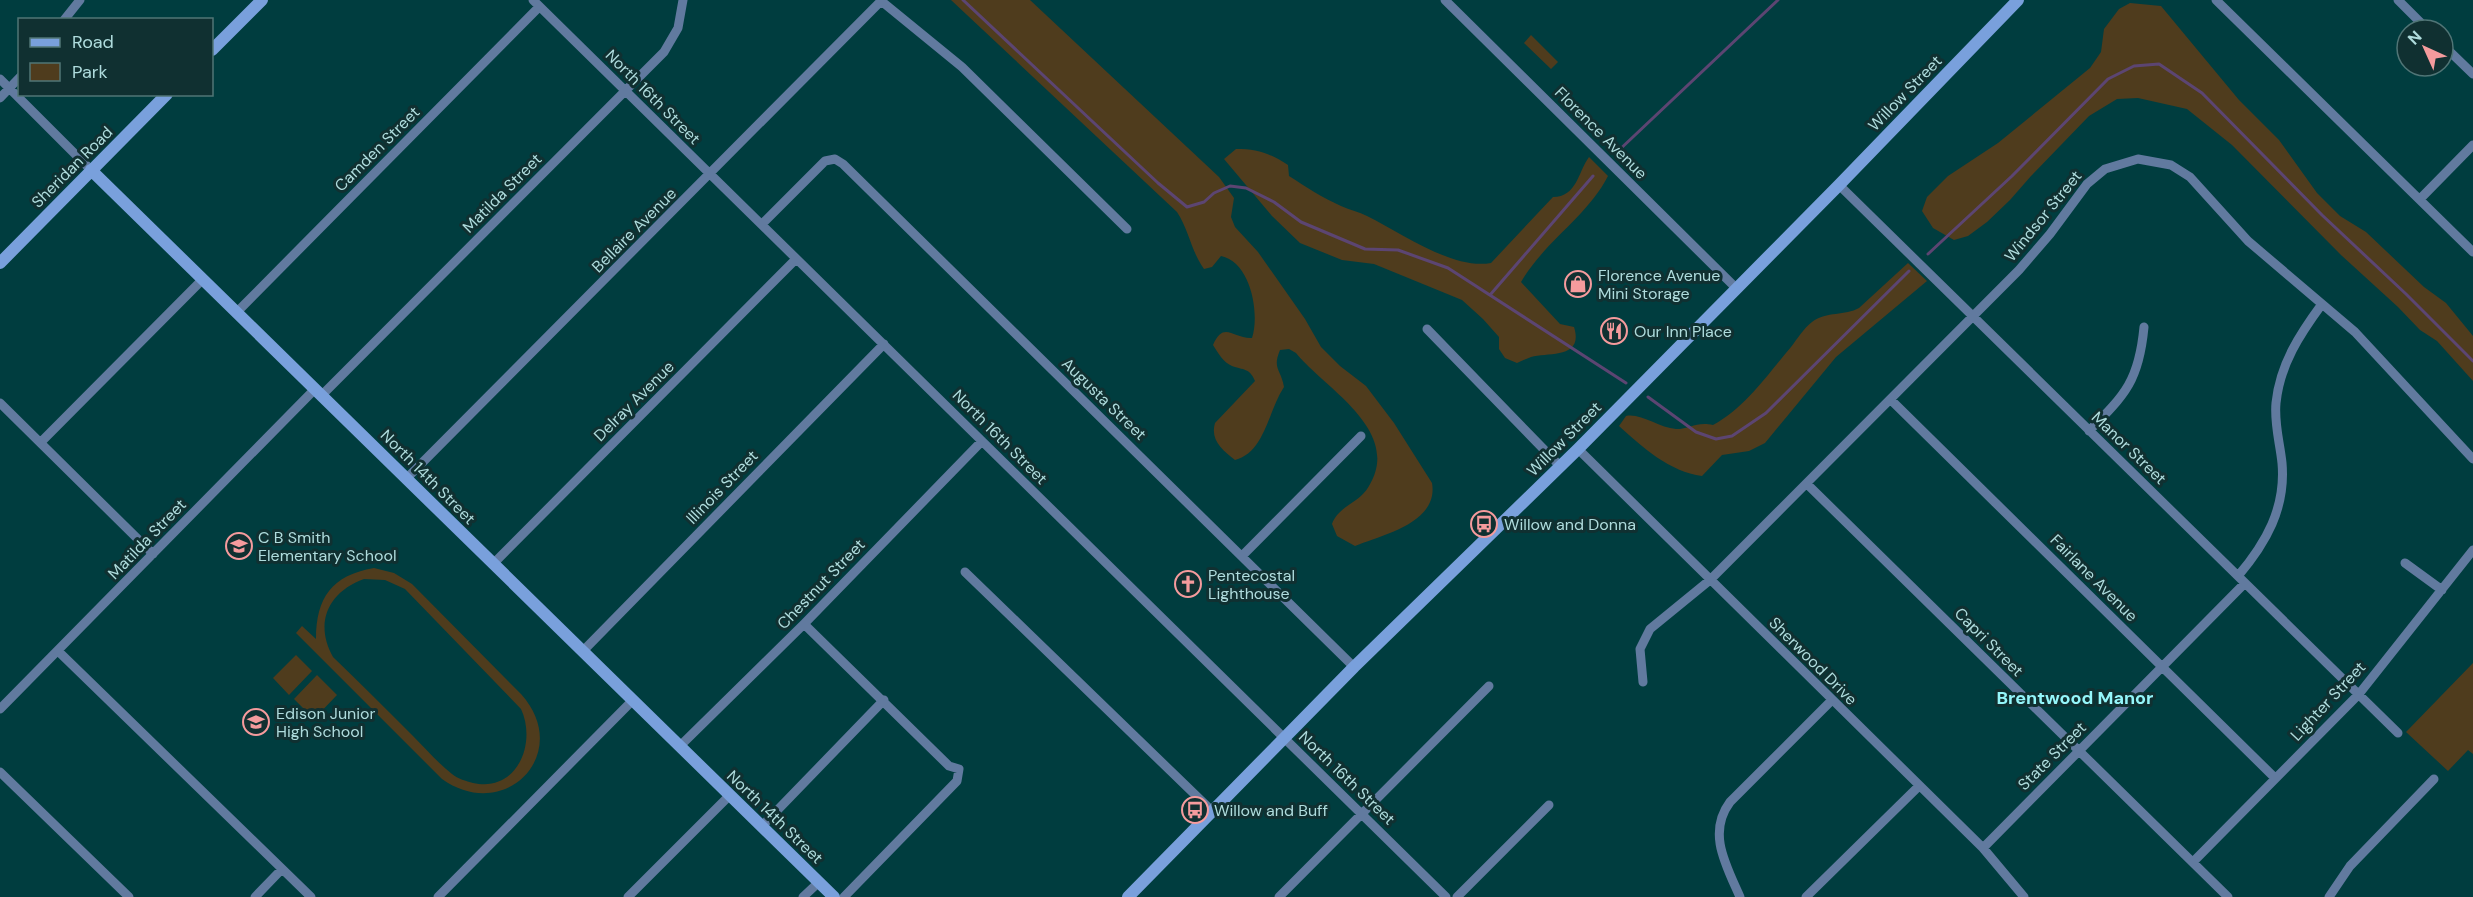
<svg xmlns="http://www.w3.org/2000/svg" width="2473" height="897" font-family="'DM Sans',sans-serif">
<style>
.green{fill:#4f3c1d;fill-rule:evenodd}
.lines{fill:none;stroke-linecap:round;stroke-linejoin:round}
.stream{stroke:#5c4572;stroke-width:3}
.street{stroke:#617a9f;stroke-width:9}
.secondary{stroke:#79a0dc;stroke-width:12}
.labels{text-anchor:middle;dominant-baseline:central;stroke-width:6;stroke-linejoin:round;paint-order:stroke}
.street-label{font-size:16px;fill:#afdcdd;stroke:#103031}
.poi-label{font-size:16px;fill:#afdcdd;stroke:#103031;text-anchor:start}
.neighbourhood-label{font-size:18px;font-weight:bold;fill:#94f6fa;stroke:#103031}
</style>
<rect width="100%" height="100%" fill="#003d3f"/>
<!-- green -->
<path class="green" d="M 951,0 L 1030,0 L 1219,177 L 1234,198 L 1231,217 L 1235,227 L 1258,252 L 1305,319 L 1321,347 L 1340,366 L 1366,386 L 1394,423 L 1432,483 C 1439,523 1382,535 1355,546 L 1337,536 L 1332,524 C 1339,505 1359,504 1369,486 C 1403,430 1324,388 1296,353 L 1289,349 L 1280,350 C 1272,369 1281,369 1284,387 C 1268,411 1265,452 1235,460 C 1222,450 1210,440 1215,423 L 1255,381 C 1250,368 1243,370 1232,366 C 1223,362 1218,353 1213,345 C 1224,320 1233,339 1252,338 C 1260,314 1251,262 1221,256 L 1212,267 L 1204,269 C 1191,251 1189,230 1177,212 Z
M 2130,3 L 2161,6 L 2239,100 L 2279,140 L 2317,193 L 2340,216 L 2366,232 L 2424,287 L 2446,303 L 2473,336 L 2473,381 L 2437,341 L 2420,330 L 2398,307 L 2341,255 L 2232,145 L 2187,109 L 2138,98 L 2117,99 L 2089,116 L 2031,176 L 2010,200 L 1987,222 L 1968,236 L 1954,240 L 1933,228 L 1922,211 L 1927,197 L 1948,176 L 1998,143 L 2090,68 L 2101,52 L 2104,29 L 2119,9 Z
M 1531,35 L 1558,62 L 1551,69 L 1524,43 Z
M 1236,149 C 1257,149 1270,153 1288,165 L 1289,176 C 1306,187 1323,198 1341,206 C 1350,210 1359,212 1367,216 C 1401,233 1453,270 1491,263 L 1553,197 C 1577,197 1578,172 1589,157 L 1608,176 C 1587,217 1545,241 1521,282 L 1560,324 L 1574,327 C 1584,359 1549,352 1531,357 C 1526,359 1521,361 1517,363 L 1505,358 L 1499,349 L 1499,337 L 1483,319 L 1462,300 L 1374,264 L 1342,260 L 1300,243 L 1272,216 L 1224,159 Z
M 1908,263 L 1927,281 L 1836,357 L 1765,443 L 1749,451 L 1722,455 L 1702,476 C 1670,472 1642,447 1619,426 L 1626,416 C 1641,413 1659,428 1676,429 C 1690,429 1697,421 1713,425 C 1745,408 1768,374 1791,347 C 1797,339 1804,328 1812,322 C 1827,311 1845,316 1859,308 Z
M 374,568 L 394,573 L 412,584 L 521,694 C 574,753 505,824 442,779 L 296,633 L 302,626 L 316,639 C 316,598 332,575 374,568 ZM 364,579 L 385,580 L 405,589 L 521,709 C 537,743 517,793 473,783 C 466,781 458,779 452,774 C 438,763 425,748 412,735 C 386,709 360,683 333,657 C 314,623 328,592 364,579 Z
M 296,655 L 312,671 L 289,695 L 273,678 Z
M 2473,663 L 2473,754 L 2468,750 L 2448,771 L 2406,732 Z
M 317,675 L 337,695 L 314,719 L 294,699 Z"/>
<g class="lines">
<!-- stream -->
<path class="stream" d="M 963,0 L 1158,183 L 1187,207 L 1204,202 L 1214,193 L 1230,186 L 1246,188 L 1274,202 L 1301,222 L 1365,249 L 1398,250 L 1448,268 L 1626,383
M 1616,153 L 1778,0
M 1928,254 L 2012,176 L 2108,79 L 2134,66 L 2159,64 L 2202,93 L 2322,215 L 2406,294 L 2473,361
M 1490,295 L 1593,176
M 1648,397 L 1696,432 L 1716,439 L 1732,436 L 1766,413 L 1909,271"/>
<!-- street -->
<path class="street" d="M 533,0 L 1446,897
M 880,0 L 962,67 L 1127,229
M 1445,0 L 1736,288
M 2216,0 L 2473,252
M 2398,0 L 2428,30
M 64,20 L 80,0
M 2443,45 L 2473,74
M 0,79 L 91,170
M 0,98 L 20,77
M 1839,185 L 2398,733
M 2420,199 L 2473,145
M 762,224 L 825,161 L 835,159 L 843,164 L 1354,667
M 236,313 L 539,7
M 1427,329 L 1560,466
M 321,396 L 664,52 L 678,28 L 683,0
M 1891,400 L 2275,778
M 0,403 L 153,554
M 2089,431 C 2126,394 2139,380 2144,327
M 41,442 L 202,280
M 1578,449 L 1983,848 L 2024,897
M 407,478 L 881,1
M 1807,484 L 2228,897
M 1242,556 L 1361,436
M 2405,563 L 2442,590
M 493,564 L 796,259
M 965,572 L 1212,811
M 2238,576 C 2266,543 2286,508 2282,463 C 2280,443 2274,424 2276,403 C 2280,364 2300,334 2322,304
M 804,624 L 949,766 L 959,769 L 957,781 L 844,897
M 58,651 L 311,897
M 582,652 L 884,344
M 1643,682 L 1640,649 L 1650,629 L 1710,580 L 2019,270 L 2050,234 L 2087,184 L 2105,169 L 2138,159 L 2171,165 L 2190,177 L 2248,241 L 2355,332 L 2473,459
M 0,709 L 315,389
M 680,746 L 804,624 L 982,441
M 0,772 L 129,897
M 762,826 L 884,700
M 1983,848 L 2245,583
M 2193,862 L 2359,694 L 2473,550
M 255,897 L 282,869
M 438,897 L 632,701
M 628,897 L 730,795
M 803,897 L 819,882
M 1279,897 L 1489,686
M 1457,897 L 1549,805
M 1740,897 C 1726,865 1707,833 1730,802 L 1832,700
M 1806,897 L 1919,786
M 2329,897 L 2350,866 L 2434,779"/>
<!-- secondary -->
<path class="secondary" d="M 212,50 L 262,0
M 91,170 L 834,897
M 0,263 L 167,94
M 1128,897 L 1354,667 L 1578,449 L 1839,185 L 2018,0"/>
</g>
<!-- icons -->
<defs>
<symbol id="shop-ring" viewBox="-11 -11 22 22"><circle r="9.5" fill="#103031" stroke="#f59b9d" stroke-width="1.5"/><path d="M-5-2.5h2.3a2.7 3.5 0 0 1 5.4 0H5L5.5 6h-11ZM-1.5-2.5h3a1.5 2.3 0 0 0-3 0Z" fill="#f59b9d"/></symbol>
<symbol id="restaurant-ring" viewBox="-11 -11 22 22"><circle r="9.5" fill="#103031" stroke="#f59b9d" stroke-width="1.5"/><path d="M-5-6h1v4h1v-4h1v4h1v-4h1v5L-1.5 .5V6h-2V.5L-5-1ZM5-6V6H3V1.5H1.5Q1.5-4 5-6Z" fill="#f59b9d"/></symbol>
<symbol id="bus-ring" viewBox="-11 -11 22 22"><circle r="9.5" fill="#103031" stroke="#f59b9d" stroke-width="1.5"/><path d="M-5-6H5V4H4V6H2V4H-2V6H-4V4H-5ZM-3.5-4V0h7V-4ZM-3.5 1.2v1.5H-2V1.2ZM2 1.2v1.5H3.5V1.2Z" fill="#f59b9d"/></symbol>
<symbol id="school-ring" viewBox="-11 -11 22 22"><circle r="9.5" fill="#103031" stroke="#f59b9d" stroke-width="1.5"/><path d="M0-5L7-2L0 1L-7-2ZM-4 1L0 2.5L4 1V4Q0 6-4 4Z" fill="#f59b9d"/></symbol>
<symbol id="church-ring" viewBox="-11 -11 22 22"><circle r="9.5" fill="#103031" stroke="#f59b9d" stroke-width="1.5"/><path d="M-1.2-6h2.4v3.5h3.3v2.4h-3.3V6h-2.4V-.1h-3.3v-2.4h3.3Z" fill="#f59b9d"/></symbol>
</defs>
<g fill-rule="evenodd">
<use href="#shop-ring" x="1563" y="269" width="30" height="30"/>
<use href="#restaurant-ring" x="1599" y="316" width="30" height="30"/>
<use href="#bus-ring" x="1469" y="509" width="30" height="30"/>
<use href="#school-ring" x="224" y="531" width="30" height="30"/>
<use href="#church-ring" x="1173" y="569" width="30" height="30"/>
<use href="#school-ring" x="241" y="707" width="30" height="30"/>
<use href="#bus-ring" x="1180" y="795" width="30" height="30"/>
</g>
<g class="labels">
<!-- street labels -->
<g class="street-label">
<text transform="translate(1905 93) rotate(-46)">Willow Street</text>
<text transform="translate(653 97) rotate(45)">North 16th Street</text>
<text transform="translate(1601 133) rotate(45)">Florence Avenue</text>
<text transform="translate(377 149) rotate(-45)">Camden Street</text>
<text transform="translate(72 167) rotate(-45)">Sheridan Road</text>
<text transform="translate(502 193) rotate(-45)">Matilda Street</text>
<text transform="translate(2043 216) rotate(-51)">Windsor Street</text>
<text transform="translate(634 230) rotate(-45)">Bellaire Avenue</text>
<text transform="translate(1104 399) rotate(44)">Augusta Street</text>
<text transform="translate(634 401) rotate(-45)">Delray Avenue</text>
<text transform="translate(1000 437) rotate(45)">North 16th Street</text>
<text transform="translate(1564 439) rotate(-45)">Willow Street</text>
<text transform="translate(2129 448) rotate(44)">Manor Street</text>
<text transform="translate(428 477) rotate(45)">North 14th Street</text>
<text transform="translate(722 487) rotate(-46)">Illinois Street</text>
<text transform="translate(147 539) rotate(-46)">Matilda Street</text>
<text transform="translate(2094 578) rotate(45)">Fairlane Avenue</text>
<text transform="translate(821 584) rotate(-46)">Chestnut Street</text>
<text transform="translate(1989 642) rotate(45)">Capri Street</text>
<text transform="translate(1813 661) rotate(45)">Sherwood Drive</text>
<text transform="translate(2328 701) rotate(-47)">Lighter Street</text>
<text transform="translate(2052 756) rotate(-45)">State Street</text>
<text transform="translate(1347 778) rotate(44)">North 16th Street</text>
<text transform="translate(775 817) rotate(44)">North 14th Street</text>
</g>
<!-- poi labels -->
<g class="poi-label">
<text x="1598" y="275">Florence Avenue<tspan x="1598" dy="18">Mini Storage</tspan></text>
<text x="1634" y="331">Our Inn Place</text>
<text x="1504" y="524">Willow and Donna</text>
<text x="258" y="537">C B Smith<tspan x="258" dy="18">Elementary School</tspan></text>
<text x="1208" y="575">Pentecostal<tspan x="1208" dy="18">Lighthouse</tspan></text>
<text x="276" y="713">Edison Junior<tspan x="276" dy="18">High School</tspan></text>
<text x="1214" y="810">Willow and Buff</text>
</g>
<!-- neighbourhood labels -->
<g class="neighbourhood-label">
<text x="2075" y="698">Brentwood Manor</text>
</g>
</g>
<!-- legend -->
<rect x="18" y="18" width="195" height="78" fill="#103031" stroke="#507576" stroke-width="1.5"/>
<rect x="30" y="38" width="30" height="9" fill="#79a0dc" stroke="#507576" stroke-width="1.5"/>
<text x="72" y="48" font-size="18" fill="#afdcdd">Road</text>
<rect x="30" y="63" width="30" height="18" fill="#4f3c1d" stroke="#507576" stroke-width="1.5"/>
<text x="72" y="78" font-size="18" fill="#afdcdd">Park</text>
<!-- north arrow -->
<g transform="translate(2425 48) rotate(315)"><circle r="28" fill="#103031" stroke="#507576" stroke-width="1.5"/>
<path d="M0-4.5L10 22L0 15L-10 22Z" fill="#f59b9d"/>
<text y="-9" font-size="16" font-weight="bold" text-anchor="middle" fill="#afdcdd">N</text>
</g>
</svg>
